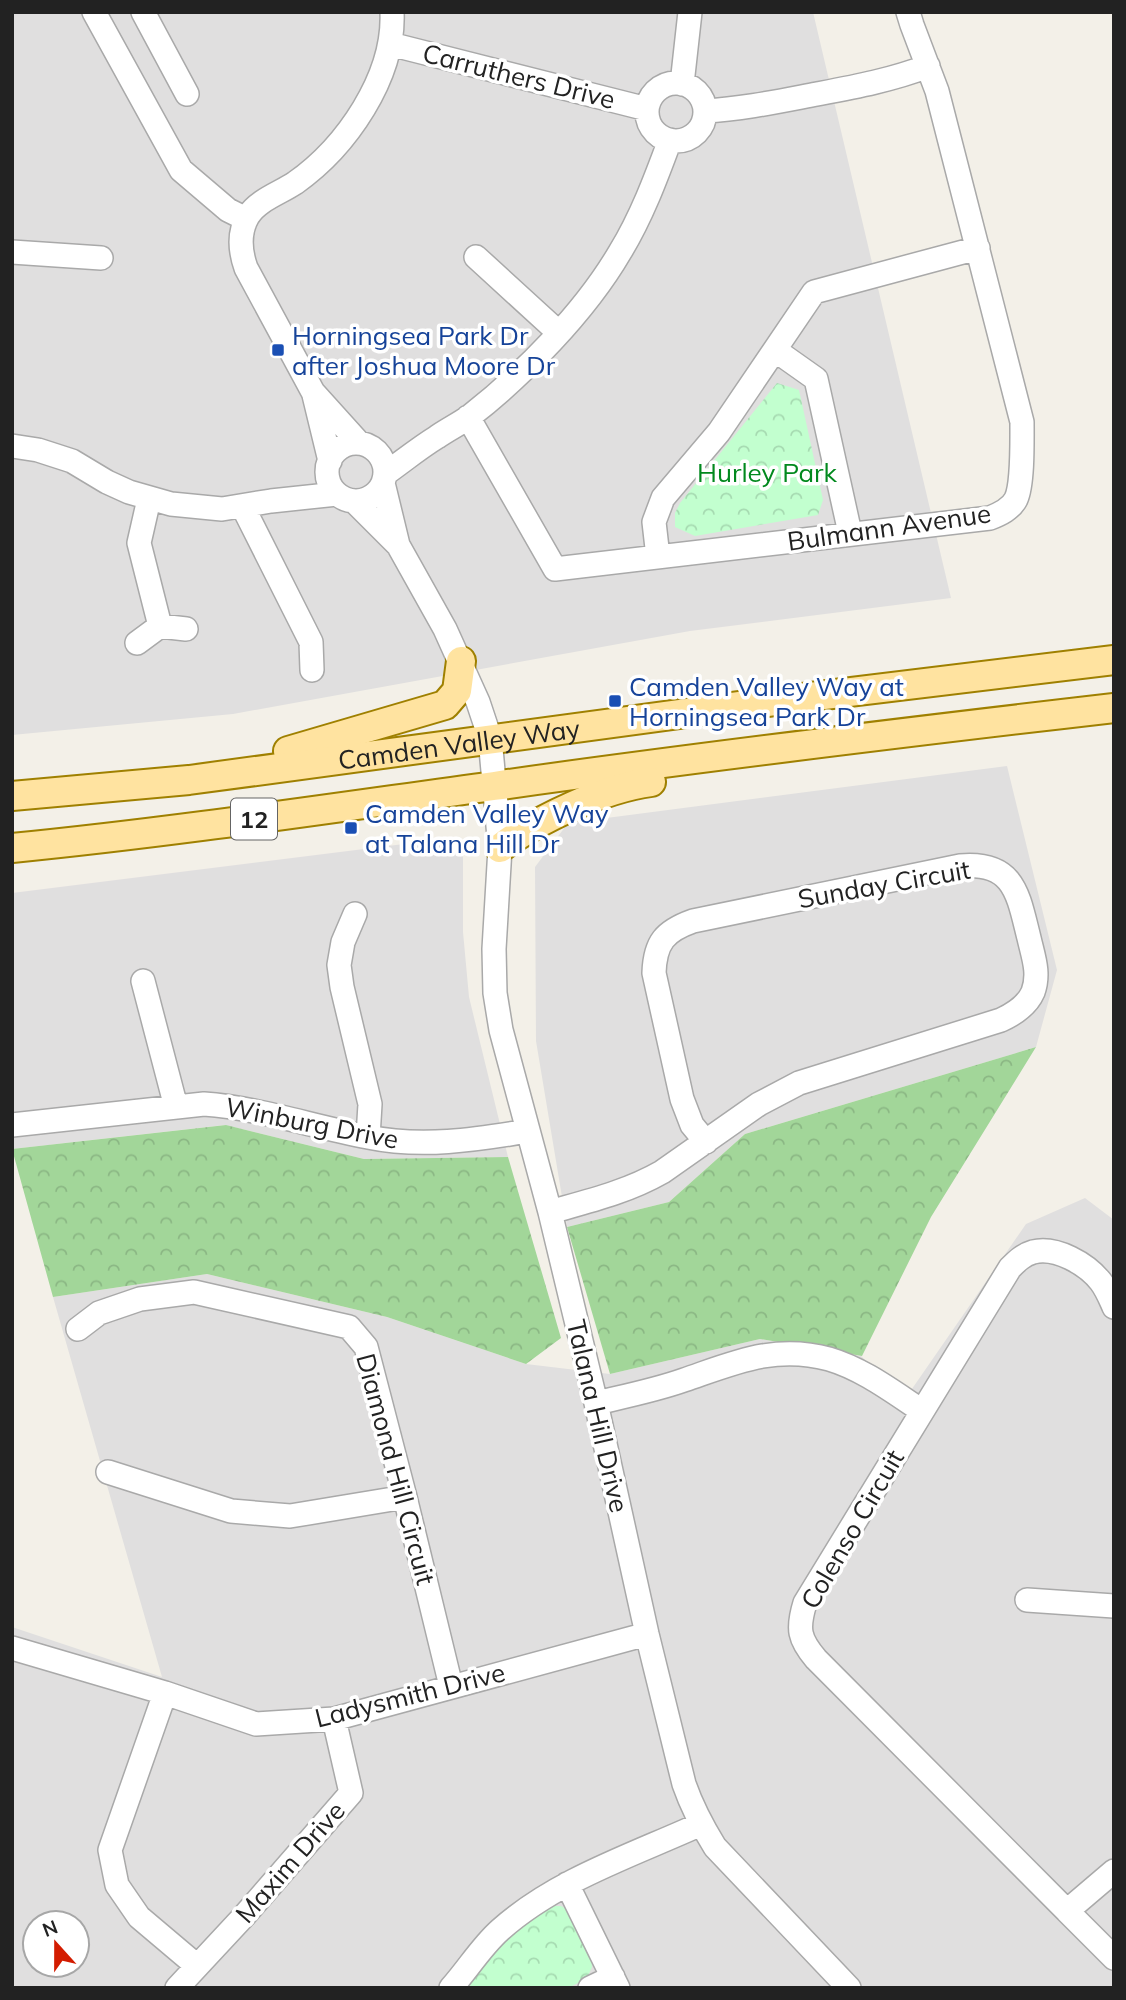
<svg xmlns="http://www.w3.org/2000/svg" width="1126" height="2000" font-family="Mulish,sans-serif">
<style>
.residential{fill:#e0dfdf;fill-rule:evenodd}
.forest{fill:url(#forest-crowns)}
.park{fill:url(#park-crowns)}
.lines{fill:none;stroke-linecap:round;stroke-linejoin:round}
.minor-casing{stroke:#a9a9a9;stroke-width:26}
.major-casing{stroke:#9f8000;stroke-width:32}
.minor{stroke:#fff;stroke-width:23}
.major{stroke:#ffe3a0;stroke-width:28}
.transit-dot{fill:#1a4fb4;stroke:#fff;stroke-width:2.5}
.labels{text-anchor:middle;dominant-baseline:central;stroke-width:7;stroke-linejoin:round;paint-order:stroke}
.shield{fill:#fff;stroke:#646464;stroke-width:2}
.shield-label{font-size:24px;font-weight:bold;fill:#222}
.street-label{font-size:26px;fill:#222;stroke:#fff}
.transit-label{font-size:26px;fill:#164399;stroke:#fff;text-anchor:start}
.park-label{font-size:26px;fill:#02891e;stroke:#fff}
</style>
<defs>
<pattern id="forest-crowns" width="20" height="18" patternUnits="userSpaceOnUse" patternTransform="scale(1.75)"><rect width="20" height="18" fill="#a2d699"/><path d="M2 6a3 3 0 1 1 6 0M12 15a3 3 0 1 1 6 0" fill="none" stroke="#8bb784"/></pattern>
<pattern id="park-crowns" width="20" height="18" patternUnits="userSpaceOnUse" patternTransform="scale(1.75)"><rect width="20" height="18" fill="#c2ffcf"/><path d="M2 6a3 3 0 1 1 6 0M12 15a3 3 0 1 1 6 0" fill="none" stroke="#a6dab1"/></pattern>
</defs>
<rect width="100%" height="100%" fill="#f3f0e8"/>
<!-- residential -->
<path class="residential" d="M 12,12 L 813,12 L 951,598 L 690,631 L 233,714 L 12,735 Z
M 1007,766 L 1057,970 L 1036,1047 L 745,1134 L 669,1202 L 567,1227 L 536,1041 L 535,867 L 568,823 Z
M 444,839 L 454,844 L 463,857 L 463,932 L 469,997 L 508,1157 L 364,1159 L 225,1125 L 12,1149 L 12,893 Z
M 1085,1198 L 1114,1220 L 1114,1988 L 12,1988 L 12,1627 L 162,1677 L 53,1297 L 207,1274 L 387,1317 L 526,1364 L 610,1374 L 760,1339 L 861,1356 L 905,1399 L 1026,1224 ZM 35,1923 L 77,1923 L 77,1965 L 35,1965 Z"/>
<!-- forest -->
<path class="forest" d="M 1036,1047 L 931,1217 L 862,1356 L 760,1339 L 610,1374 L 567,1227 L 669,1202 L 745,1134 Z
M 226,1125 L 364,1159 L 508,1157 L 561,1338 L 526,1364 L 387,1317 L 207,1274 L 53,1297 L 12,1149 Z"/>
<!-- park -->
<path class="park" d="M 777,383 L 799,390 L 823,500 L 818,515 L 695,536 L 675,527 L 675,513 L 680,503 Z
M 551,1906 L 561,1906 L 568,1910 L 591,1955 L 592,1967 L 588,1976 L 582,1981 L 568,1988 L 462,1988 L 490,1953 L 517,1927 Z"/>
<g class="lines">
<defs>
<path id="minor" d="M 94,12 L 181,170 L 228,210 L 246,219
M 143,12 L 187,94
M 390,44 L 647,109
M647 112a29 29 0 1 1 58 0a29 29 0 1 1-58 0Z
M 682,84 L 690,12
M 705,111 C 743,109 780,101 817,94 C 854,87 892,80 928,66
M 12,252 L 101,258
M 476,257 L 558,332
M 775,350 L 816,379 L 850,533
M 314,395 L 330,461
M 468,417 L 555,569 L 990,518 C 1000,514 1011,509 1016,499 C 1023,484 1022,440 1022,422 L 937,91 L 912,25 L 908,12
M 359,443 L 313,392 L 246,268 C 240,251 238,233 248,216 C 258,200 280,193 295,183 C 346,147 395,77 392,12
M327 472a29 29 0 1 1 58 0a29 29 0 1 1-58 0Z
M 12,446 L 38,450 L 72,461 L 107,482 L 129,492 L 171,504 L 222,509 L 271,501 L 337,494
M 385,474 C 402,462 419,448 437,437 C 447,430 459,424 469,417 C 523,375 585,312 620,252 C 641,218 656,178 670,140
M 383,483 L 398,545 L 445,629 L 478,702 L 490,738 L 500,848 L 494,949 L 495,993 L 501,1030 L 550,1212 L 596,1403 L 647,1634 L 684,1784 C 692,1807 702,1826 715,1847 L 849,1988
M 149,499 L 139,543 L 160,626
M 354,501 L 398,545
M 243,507 L 311,642 L 312,670
M 658,557 L 654,522 L 663,498 L 719,432 L 814,292 L 978,248
M 137,643 L 160,626 L 186,629
M 355,914 L 343,942 L 339,965 L 342,987 L 370,1104 L 368,1137
M 143,981 L 176,1107
M 12,1125 L 204,1104 C 260,1108 313,1127 368,1137 C 421,1148 475,1140 528,1131
M 550,1212 C 589,1201 627,1192 662,1172 L 759,1104 L 799,1083 L 1001,1020 C 1014,1014 1027,1006 1033,992 C 1040,973 1033,956 1029,938 C 1018,895 1015,861 960,866 L 693,921 C 665,931 655,942 654,973 L 682,1099 L 692,1125 L 706,1142
M 1114,1307 C 1110,1298 1107,1290 1101,1282 C 1087,1264 1056,1246 1033,1252 C 1023,1255 1017,1261 1010,1268 L 805,1603 C 797,1629 799,1639 816,1659 L 1067,1911 L 1114,1871
M 78,1329 L 99,1313 L 140,1299 L 194,1292 L 349,1327 L 366,1347 L 405,1497 L 451,1686
M 596,1403 C 626,1396 656,1390 684,1380 C 734,1363 775,1344 829,1359 C 863,1369 893,1392 922,1411
M 108,1472 L 231,1511 L 290,1516 L 405,1497
M 1027,1600 L 1114,1606
M 12,1648 L 165,1693 L 256,1724 L 334,1719 L 647,1634
M 165,1693 L 110,1850 L 117,1885 L 139,1917 L 197,1966
M 567,1884 L 618,1988
M 1067,1911 L 1114,1958
M 177,1988 L 244,1916 L 351,1793 L 334,1719
M 451,1988 C 468,1969 481,1947 500,1930 C 556,1880 633,1855 701,1824
M 590,1988 L 613,1977"/>
<g id="major">
<path d="M 288,751 L 445,705 L 457,691 L 461,661"/>
<path id="s1" d="M 12,796 L 189,780 L 776,701 L 1114,660"/>
<path d="M 12,848 C 173,832 333,808 494,786 C 700,757 907,732 1114,708"/>
<path d="M 500,848 C 537,819 605,788 651,782"/>
</g>
</defs>
<!-- minor casing -->
<use href="#minor" class="minor-casing"/>
<!-- major casing -->
<use href="#major" class="major-casing"/>
<!-- minor -->
<use href="#minor" class="minor"/>
<!-- major -->
<use href="#major" class="major"/>
</g>
<!-- markers -->
<g class="transit-dot">
<rect x="271" y="343" width="14" height="14" rx="3.5"/>
<rect x="608" y="694" width="14" height="14" rx="3.5"/>
<rect x="344" y="821" width="14" height="14" rx="3.5"/>
</g>
<g class="labels">
<!-- shield labels -->
<rect class="shield" x="231" y="798.5" width="46" height="41" rx="5"/>
<g class="shield-label">
<text x="254" y="819">12</text>
</g>
<!-- street labels -->
<g class="street-label">
<text transform="translate(519 76) rotate(14)">Carruthers Drive</text>
<text transform="translate(889 527) rotate(-8)">Bulmann Avenue</text>
<text stroke="none"><textPath href="#s1" startOffset="450">Camden Valley Way</textPath></text>
<text transform="translate(884 884) rotate(-10)">Sunday Circuit</text>
<text transform="translate(312 1123) rotate(11)">Winburg Drive</text>
<text transform="translate(598 1416) rotate(77)">Talana Hill Drive</text>
<text transform="translate(396 1469) rotate(75)">Diamond Hill Circuit</text>
<text transform="translate(852 1529) rotate(-60)">Colenso Circuit</text>
<text transform="translate(410 1695) rotate(-14)">Ladysmith Drive</text>
<text transform="translate(290 1862) rotate(-49)">Maxim Drive</text>
</g>
<!-- transit labels -->
<g class="transit-label">
<text x="292" y="335">Horningsea Park Dr<tspan x="292" dy="30">after Joshua Moore Dr</tspan></text>
<text x="629" y="686">Camden Valley Way at<tspan x="629" dy="30">Horningsea Park Dr</tspan></text>
<text x="365" y="813">Camden Valley Way<tspan x="365" dy="30">at Talana Hill Dr</tspan></text>
</g>
<!-- park labels -->
<g class="park-label">
<text x="767" y="472">Hurley Park</text>
</g>
</g>
<!-- border -->
<rect width="1126" height="2000" fill="none" stroke="#222222" stroke-width="28"/>
<!-- north arrow -->
<g transform="translate(56 1944) rotate(339)"><circle r="33" fill="#ffffff" stroke="#a7a7a7" stroke-width="2"/>
<path d="M0-5L12 26L0 18L-12 26Z" fill="#d31c00"/>
<text y="-10" font-size="19" font-weight="bold" text-anchor="middle" fill="#222222">N</text>
</g>
</svg>
